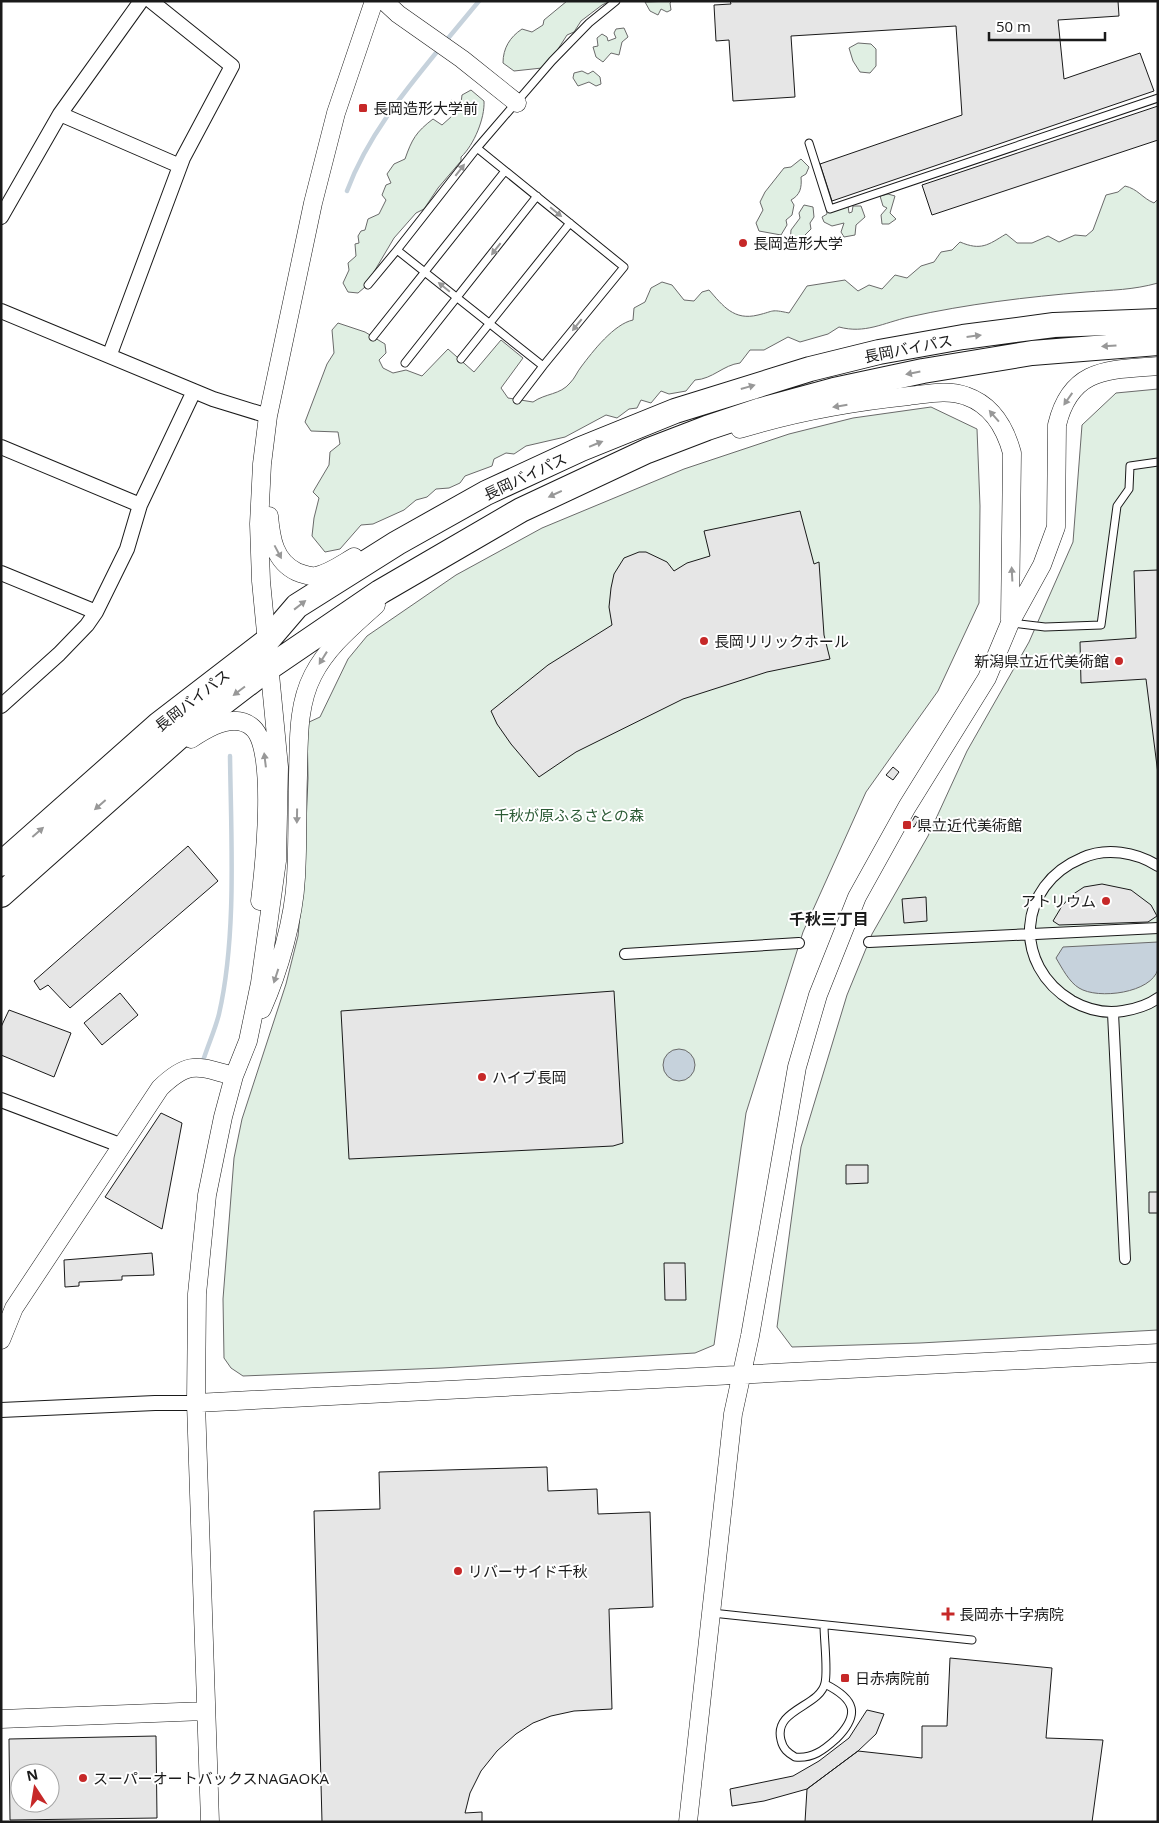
<svg xmlns="http://www.w3.org/2000/svg" width="1159" height="1823" font-family="'Open Sans','Noto Sans JP',sans-serif">
<style>
.green{fill:#e0efe3;stroke:#6a6a6a}
.water{fill:#c6d2dc;stroke:#6a6a6a}
.lines{fill:none;stroke-linecap:round;stroke-linejoin:round}
.stream{stroke:#c6d2dc;stroke-width:4.5}
.building{fill:#e6e6e6;stroke:#1a1a1a;fill-rule:evenodd}
.service-casing{stroke:#1a1a1a;stroke-width:9}
.pedestrian-casing{stroke:#1a1a1a;stroke-width:12}
.minor-casing{stroke:#1a1a1a;stroke-width:16}
.tertiary-casing{stroke:#1a1a1a;stroke-width:19}
.trunk-casing{stroke:#1a1a1a;stroke-width:26}
.service{stroke:#fff;stroke-width:7}
.pedestrian{stroke:#fff;stroke-width:10}
.minor{stroke:#fff;stroke-width:14}
.tertiary{stroke:#fff;stroke-width:18}
.trunk{stroke:#fff;stroke-width:24}
.oneway{fill:#989898}
.poi-dot{fill:#c62828;stroke:#fff;stroke-width:2}
.labels{text-anchor:middle;dominant-baseline:central;stroke-width:4;stroke-linejoin:round;paint-order:stroke}
.poi-label{font-size:15px;fill:#1a1a1a;stroke:#fff;text-anchor:start}
.street-label{font-size:15px;fill:#1a1a1a;stroke:#fff}
.park-label{font-size:15px;fill:#2b5a34;stroke:#fff}
.neighbourhood-label{font-size:16px;font-weight:bold;fill:#1a1a1a;stroke:#fff}
</style>
<rect width="100%" height="100%" fill="#fff"/>
<!-- green -->
<path class="green" d="M 567,1 L 610,1 L 602,5 L 581,21 L 574,32 L 567,35 L 551,60 L 542,68 L 514,71 L 503,63 C 503,48 510,37 522,29 L 532,32 L 543,25 L 544,20 Z
M 672,1 L 670,3 L 671,10 L 667,12 L 661,9 L 658,15 L 650,11 L 645,2 Z
M 624,28 L 628,37 L 622,42 L 619,55 L 611,53 L 603,62 L 596,57 L 593,47 L 598,46 L 597,38 L 602,34 L 607,37 L 608,41 L 616,38 L 614,33 L 616,29 Z
M 858,43 L 871,44 L 876,49 L 876,66 L 870,73 L 860,72 L 853,61 L 849,48 Z
M 582,71 L 588,74 L 593,71 L 600,77 L 601,84 L 596,86 L 589,82 L 578,86 L 573,78 L 574,73 Z
M 471,90 L 484,101 C 485,118 474,145 461,157 L 461,161 L 438,188 L 424,209 L 416,213 L 394,238 L 365,287 L 358,293 L 348,292 L 343,283 L 349,270 L 348,263 L 356,256 L 355,244 L 359,243 L 358,236 L 361,231 L 365,230 L 368,219 L 379,214 L 386,200 L 382,195 L 386,185 L 391,183 L 387,174 L 394,164 L 405,159 C 412,139 416,132 433,119 L 442,125 L 452,116 L 451,100 L 457,104 L 461,103 L 462,95 Z
M 801,159 L 809,167 L 806,174 L 801,177 C 802,188 800,195 791,200 L 794,205 L 792,215 L 786,220 L 787,225 L 781,235 L 759,231 L 756,223 L 763,210 L 760,202 L 765,192 L 784,168 L 791,167 Z
M 1125,186 C 1138,189 1142,198 1154,203 L 1158,199 L 1158,283 C 1133,290 1112,290 1086,292 C 1027,297 967,304 909,317 C 883,323 865,334 839,327 L 828,334 L 800,342 L 788,337 L 764,350 L 750,350 L 740,363 C 723,365 713,379 695,380 L 686,391 L 669,394 L 661,391 L 651,403 L 641,400 L 637,408 L 629,409 L 617,418 L 606,415 L 565,437 L 526,446 L 514,454 L 506,453 L 494,459 L 492,466 L 465,476 L 460,483 L 449,488 L 436,489 L 427,497 L 416,500 L 404,510 L 373,524 L 361,525 L 340,549 L 325,552 L 312,536 L 314,518 L 319,498 L 313,492 L 329,465 L 330,452 L 340,444 L 338,432 L 311,431 L 305,422 L 327,364 L 334,353 L 332,330 L 338,323 L 365,332 L 385,344 L 386,353 L 379,360 L 383,368 L 393,373 L 406,370 L 422,376 L 448,349 L 474,372 L 501,340 L 523,358 L 501,388 L 508,398 L 533,402 C 546,393 560,395 570,383 C 575,378 577,372 581,367 C 593,351 614,324 633,320 L 634,308 L 645,302 L 651,288 L 662,282 L 672,285 L 684,300 L 694,301 L 702,292 L 709,290 C 723,306 734,321 758,315 C 775,311 770,309 789,313 L 807,286 L 845,280 L 858,291 L 869,285 L 882,289 L 895,275 L 907,278 L 921,266 L 934,262 L 941,252 L 952,250 L 960,242 C 981,251 988,245 1006,234 L 1017,243 L 1032,243 L 1048,236 L 1059,242 L 1075,235 L 1086,236 L 1093,230 L 1106,195 L 1118,192 Z
M 888,194 L 895,196 L 890,213 L 896,219 L 889,224 L 882,224 L 881,215 L 887,208 L 883,206 L 880,196 Z
M 842,204 L 848,206 L 849,213 L 852,212 L 853,206 L 861,206 L 865,217 L 856,225 L 855,235 L 844,237 L 841,232 L 844,223 L 832,226 L 824,222 L 822,217 L 827,214 L 826,208 Z
M 804,205 L 813,207 L 814,217 L 810,223 L 811,229 L 799,241 L 790,243 L 791,230 L 800,218 L 799,213 Z
M 1158,389 L 1158,1330 L 920,1343 L 792,1347 L 777,1327 L 801,1147 L 847,995 L 872,934 L 928,836 L 967,751 L 1029,642 L 1073,542 L 1082,425 L 1116,393 Z
M 931,407 L 977,429 L 980,506 L 979,603 L 938,691 L 866,792 L 803,932 L 746,1113 L 714,1345 L 695,1353 L 442,1368 L 243,1376 L 231,1368 L 224,1358 L 223,1299 L 234,1158 L 242,1119 L 286,984 L 298,936 L 304,872 L 308,778 L 307,723 L 320,717 L 348,659 L 367,636 L 456,575 L 542,528 L 684,469 L 789,434 L 853,418 Z"/>
<!-- water -->
<path class="water" d="M 1158,942 C 1158,950 1159,961 1158,969 C 1152,993 1098,1000 1079,988 C 1069,982 1062,968 1056,958 L 1063,947 Z
M663 1065a16 16 0 1 1 32 0a16 16 0 1 1-32 0Z"/>
<g class="lines">
<!-- stream -->
<path class="stream" d="M 445,42 L 479,1
M 347,191 C 367,137 404,92 440,48
M 203,1061 C 208,1045 215,1030 219,1014 C 237,936 231,836 230,756"/>
</g>
<!-- building -->
<path class="building" d="M 730,1 L 1118,1 L 1119,16 L 1058,20 L 1064,79 L 1140,53 L 1154,91 L 832,201 L 820,164 L 962,115 L 956,26 L 791,36 L 795,97 L 733,101 L 729,40 L 716,41 L 714,5 L 731,4 Z
M 1158,106 L 1158,140 L 932,215 L 922,185 Z
M 800,511 L 814,564 L 819,562 L 824,635 L 830,659 L 767,672 L 683,699 L 576,752 L 539,777 L 511,744 L 497,724 L 491,711 L 548,665 L 612,625 L 609,607 L 611,588 L 614,574 L 624,558 L 639,552 L 646,552 L 667,562 L 674,571 L 687,563 L 710,556 L 704,531 Z
M 1158,570 L 1158,774 L 1146,679 L 1081,683 L 1080,642 L 1136,638 L 1134,571 Z
M 893,767 L 899,772 L 893,780 L 886,775 Z
M 915,816 L 919,818 L 914,827 L 910,825 Z
M 188,846 L 218,881 L 70,1008 L 48,985 L 40,990 L 34,981 Z
M 1102,884 L 1131,890 L 1151,905 L 1157,916 L 1148,922 L 1059,925 L 1053,921 L 1062,906 L 1072,895 L 1084,887 Z
M 926,897 L 927,921 L 904,923 L 902,899 Z
M 614,991 L 623,1143 L 613,1146 L 349,1159 L 341,1011 Z
M 120,993 L 138,1015 L 102,1045 L 84,1023 Z
M 9,1010 L 71,1033 L 54,1077 L 1,1055 L 1,1027 Z
M 161,1113 L 182,1123 L 162,1229 L 105,1197 Z
M 846,1165 L 868,1165 L 868,1183 L 846,1184 Z
M 1149,1192 L 1158,1192 L 1158,1213 L 1149,1213 Z
M 152,1253 L 154,1275 L 122,1276 L 122,1280 L 79,1282 L 79,1286 L 65,1287 L 64,1260 Z
M 664,1263 L 685,1263 L 686,1300 L 665,1300 Z
M 547,1467 L 548,1491 L 597,1489 L 598,1514 L 650,1512 L 653,1607 L 609,1609 L 612,1709 L 574,1711 L 551,1716 L 533,1723 L 516,1734 L 497,1751 L 481,1771 L 470,1793 L 465,1813 L 482,1812 L 482,1822 L 322,1822 L 314,1511 L 380,1509 L 379,1472 Z
M 950,1658 L 1052,1668 L 1046,1738 L 1103,1740 L 1092,1822 L 805,1822 L 807,1789 L 858,1751 L 922,1758 L 922,1726 L 947,1726 Z
M 867,1710 L 884,1714 L 876,1734 L 858,1751 L 807,1789 L 764,1801 L 732,1806 L 730,1789 L 793,1776 L 819,1761 L 849,1738 Z
M 156,1736 L 157,1818 L 10,1820 L 9,1739 ZM 20,1773 L 50,1773 L 50,1803 L 20,1803 Z"/>
<g class="lines">
<defs>
<path id="service" d="M 809,143 L 830,209 L 1158,98
M 477,148 L 624,267 L 543,366 L 397,250 L 477,148 L 552,61 L 589,23 L 616,1
M 368,285 L 397,250
M 373,337 L 505,171
M 461,359 L 570,223
M 405,363 L 537,196
M 517,400 L 543,366
M 1011,623 L 1045,627 L 1101,625 L 1117,506 L 1129,489 L 1130,466 L 1158,462
M 712,1613 L 972,1640
M 824,1625 C 824,1640 828,1670 825,1683 C 820,1707 773,1709 781,1740 C 783,1749 788,1753 795,1757 C 812,1759 824,1750 836,1739 C 861,1714 855,1699 825,1684"/>
<path id="pedestrian" d="M 1158,866 C 1136,852 1106,847 1082,858 C 1017,885 1012,965 1072,1001 C 1088,1010 1104,1014 1123,1011 C 1135,1009 1147,1006 1158,998
M 869,942 L 1158,928
M 625,954 L 799,943
M 1113,1013 L 1125,1259"/>
<path id="minor" d="M 60,114 L 180,166
M 1,217 L 60,114 L 141,1
M 1,311 L 213,399 L 268,416
M 110,354 L 183,158 L 232,66 L 151,1
M 1,447 L 140,505
M 1,573 L 96,612
M 1,706 L 59,654 L 87,625 L 96,612 L 127,549 L 140,505 L 194,391
M 1,1100 L 120,1145
M 1,1410 L 155,1403 L 196,1403"/>
<path id="tertiary" d="M 384,1 L 398,14 L 462,59 L 517,103
M 740,429 C 795,412 851,402 909,396 C 927,394 948,389 966,396 C 992,405 1005,427 1012,453 L 1010,620
M 269,516 C 271,538 274,561 297,572 C 303,574 310,577 316,576 C 330,573 342,564 354,557
M 191,739 C 207,728 235,711 253,728 C 277,750 264,868 260,901
M 262,1009 C 279,971 294,919 296,877 C 298,843 297,809 298,775 C 299,741 297,706 313,675 C 328,646 352,627 376,605
M 1,1340 L 14,1308 L 160,1088 C 190,1059 198,1067 234,1076
M 196,1403 L 1158,1353
M 1,1719 L 205,1711
M 210,1822 L 196,1403 L 197,1294 L 207,1195 L 223,1117 L 234,1076 L 248,1041 L 260,983 L 277,861 L 279,767 L 261,581 L 259,524 L 262,464 L 268,416 L 313,203 L 336,113 L 374,1
M 688,1822 L 733,1414 L 750,1336 L 797,1067 L 818,995 L 857,897 L 907,807 L 987,678 L 1010,623 L 1042,565 L 1056,527 L 1057,425 C 1071,367 1109,370 1158,366"/>
<path id="trunk" d="M 1,864 L 159,724 L 267,641 L 297,606 L 397,543 L 486,493 L 581,449 L 675,411 L 810,369 L 879,352 L 963,337 L 1054,325 L 1158,321
M 1,895 L 180,736 L 270,667 L 380,592 L 521,510 L 647,451 L 707,428 L 761,410 L 834,390 L 923,371 L 1032,353 L 1158,343"/>
</defs>
<!-- service casing -->
<use href="#service" class="service-casing"/>
<!-- pedestrian casing -->
<use href="#pedestrian" class="pedestrian-casing"/>
<!-- minor casing -->
<use href="#minor" class="minor-casing"/>
<!-- tertiary casing -->
<use href="#tertiary" class="tertiary-casing"/>
<!-- trunk casing -->
<use href="#trunk" class="trunk-casing"/>
<!-- service -->
<use href="#service" class="service"/>
<!-- pedestrian -->
<use href="#pedestrian" class="pedestrian"/>
<!-- minor -->
<use href="#minor" class="minor"/>
<!-- tertiary -->
<use href="#tertiary" class="tertiary"/>
<!-- trunk -->
<use href="#trunk" class="trunk"/>
</g>
<!-- one-way arrows -->
<defs><path id="oneway-solid" d="M-6-.8H1V-3.2L6.5 0L1 3.2V.8H-6Z" transform="scale(1.25)"/></defs>
<g class="oneway">
<use href="#oneway-solid" transform="translate(460 170) rotate(-52)"/>
<use href="#oneway-solid" transform="translate(556 212) rotate(39)"/>
<use href="#oneway-solid" transform="translate(496 249) rotate(128)"/>
<use href="#oneway-solid" transform="translate(444 287) rotate(-141)"/>
<use href="#oneway-solid" transform="translate(577 325) rotate(129)"/>
<use href="#oneway-solid" transform="translate(974 336) rotate(-7)"/>
<use href="#oneway-solid" transform="translate(1109 346) rotate(176)"/>
<use href="#oneway-solid" transform="translate(913 373) rotate(169)"/>
<use href="#oneway-solid" transform="translate(748 387) rotate(-16)"/>
<use href="#oneway-solid" transform="translate(1068 399) rotate(125)"/>
<use href="#oneway-solid" transform="translate(840 406) rotate(171)"/>
<use href="#oneway-solid" transform="translate(994 416) rotate(-131)"/>
<use href="#oneway-solid" transform="translate(596 444) rotate(-22)"/>
<use href="#oneway-solid" transform="translate(555 494) rotate(155)"/>
<use href="#oneway-solid" transform="translate(278 552) rotate(62)"/>
<use href="#oneway-solid" transform="translate(1012 574) rotate(-93)"/>
<use href="#oneway-solid" transform="translate(300 605) rotate(-38)"/>
<use href="#oneway-solid" transform="translate(323 658) rotate(122)"/>
<use href="#oneway-solid" transform="translate(239 691) rotate(143)"/>
<use href="#oneway-solid" transform="translate(265 760) rotate(-97)"/>
<use href="#oneway-solid" transform="translate(100 805) rotate(139)"/>
<use href="#oneway-solid" transform="translate(297 816) rotate(91)"/>
<use href="#oneway-solid" transform="translate(38 832) rotate(-41)"/>
<use href="#oneway-solid" transform="translate(276 976) rotate(108)"/>
</g>
<!-- markers -->
<g class="poi-dot">
<rect x="358" y="103" width="10" height="10" rx="2.5"/>
<circle cx="743" cy="243" r="5"/>
<circle cx="704" cy="641" r="5"/>
<circle cx="1119" cy="661" r="5"/>
<rect x="902" y="820" width="10" height="10" rx="2.5"/>
<circle cx="1106" cy="901" r="5"/>
<circle cx="482" cy="1077" r="5"/>
<circle cx="458" cy="1571" r="5"/>
<path d="M945.5 1606.5h5v5h5v5h-5v5h-5v-5h-5v-5h5z"/>
<rect x="840" y="1673" width="10" height="10" rx="2.5"/>
<circle cx="83" cy="1778" r="5"/>
</g>
<g class="labels">
<!-- poi labels -->
<g class="poi-label">
<text x="373" y="108">長岡造形大学前</text>
<text x="753" y="243">長岡造形大学</text>
<text x="714" y="641">長岡リリックホール</text>
<text x="1109" y="661" text-anchor="end">新潟県立近代美術館</text>
<text x="917" y="825">県立近代美術館</text>
<text x="1096" y="901" text-anchor="end">アトリウム</text>
<text x="492" y="1077">ハイブ長岡</text>
<text x="468" y="1571">リバーサイド千秋</text>
<text x="959" y="1614">長岡赤十字病院</text>
<text x="855" y="1678">日赤病院前</text>
<text x="93" y="1778">スーパーオートバックスNAGAOKA</text>
</g>
<!-- street labels -->
<g class="street-label">
<text transform="translate(908 348) rotate(-11)">長岡バイパス</text>
<text transform="translate(525 476) rotate(-25)">長岡バイパス</text>
<text transform="translate(192 700) rotate(-38)">長岡バイパス</text>
</g>
<!-- park labels -->
<g class="park-label">
<text x="569" y="815">千秋が原ふるさとの森</text>
</g>
<!-- neighbourhood labels -->
<g class="neighbourhood-label">
<text x="829" y="919">千秋三丁目</text>
</g>
</g>
<!-- border -->
<rect width="1159" height="1823" fill="none" stroke="#1a1a1a" stroke-width="5"/>
<!-- north arrow -->
<g transform="translate(35 1788) rotate(348)"><circle r="24" fill="#ffffff" stroke="#a3a3a3"/>
<path d="M0-4L9 19L0 12L-9 19Z" fill="#c62828"/>
<text y="-8" font-size="14" font-weight="bold" text-anchor="middle" fill="#1a1a1a">N</text>
</g>
<!-- scale -->
<path d="M989 32v8h116v-8" fill="none" stroke="#1a1a1a" stroke-width="2.5"/>
<text x="996" y="32" font-size="15" fill="#1a1a1a" stroke="#ffffff" stroke-width="4" paint-order="stroke">50 m</text>
</svg>
